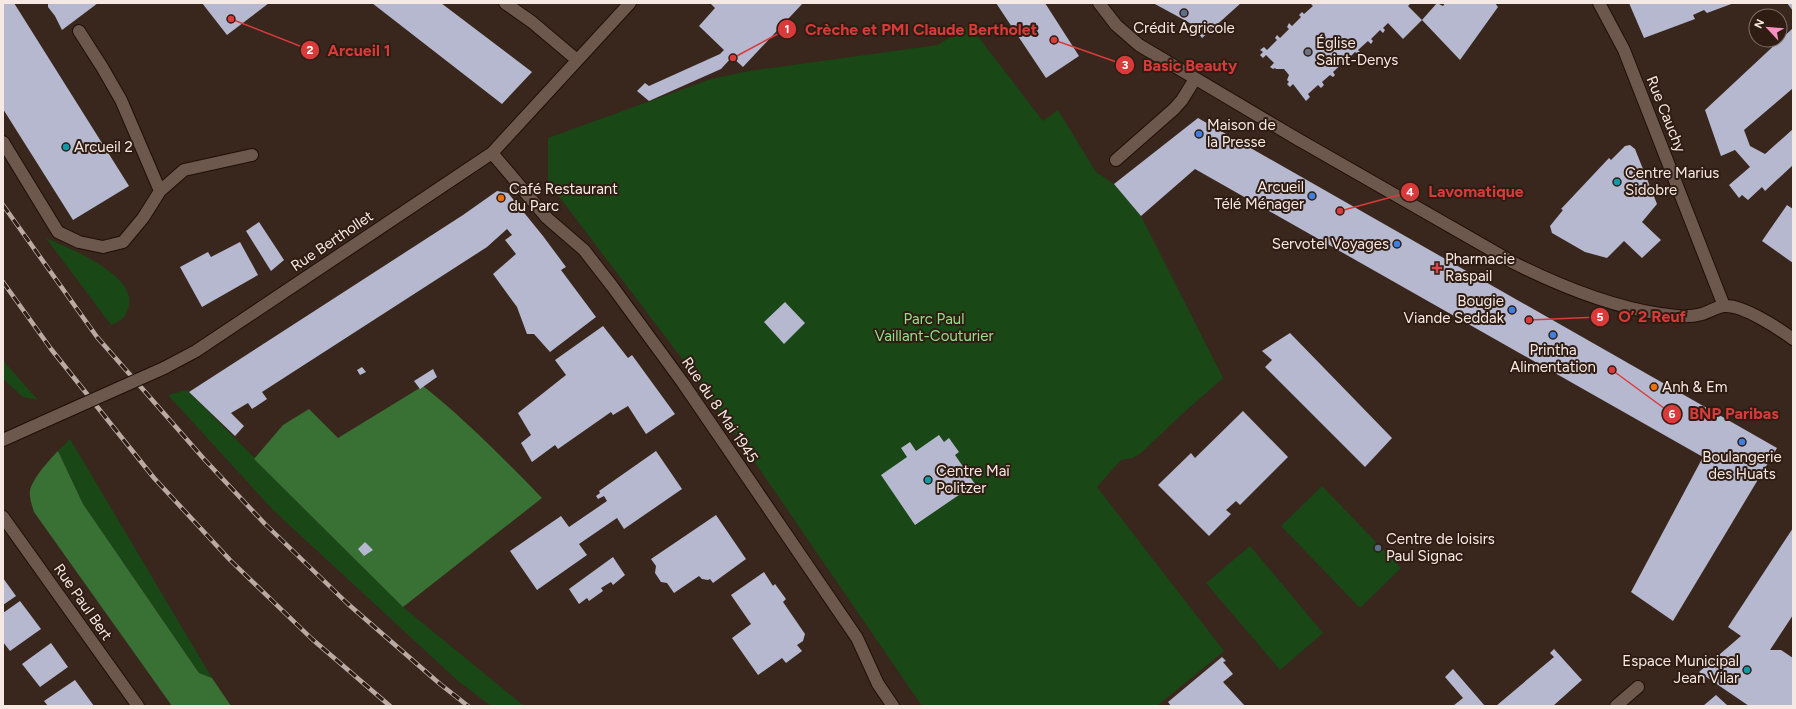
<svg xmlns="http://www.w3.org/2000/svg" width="1796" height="709" font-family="Figtree,sans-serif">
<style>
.green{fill:#194715}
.forest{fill:#397034}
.building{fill:#b6b8cf}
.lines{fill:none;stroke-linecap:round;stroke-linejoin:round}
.minor-casing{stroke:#200f07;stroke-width:14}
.minor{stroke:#6d584e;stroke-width:12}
.rail-casing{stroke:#b9aaa3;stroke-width:4.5}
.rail{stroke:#2f1d14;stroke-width:3;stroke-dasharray:9;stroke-linecap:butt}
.minor-bridge-casing{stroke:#200f07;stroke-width:14;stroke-linecap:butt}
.minor-bridge{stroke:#6d584e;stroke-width:12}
.service-dot{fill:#5c6f8a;stroke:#2f1d14;stroke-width:1.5}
.worship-dot{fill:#6b7280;stroke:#2f1d14;stroke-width:1.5}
.shop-dot{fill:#3f7fe0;stroke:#2f1d14;stroke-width:1.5}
.culture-dot{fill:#0f9aa8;stroke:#2f1d14;stroke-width:1.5}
.food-dot{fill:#e8710a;stroke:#2f1d14;stroke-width:1.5}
.health-dot{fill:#e0444e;stroke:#2f1d14;stroke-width:1.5}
.labels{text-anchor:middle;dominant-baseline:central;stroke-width:4;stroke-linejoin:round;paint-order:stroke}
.poi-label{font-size:15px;fill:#f6e9e3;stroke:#2f1d14;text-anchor:start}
.street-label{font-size:15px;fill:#f6e9e3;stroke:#2f1d14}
.park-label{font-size:15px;fill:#92df8a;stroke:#2f1d14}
.leader{fill:none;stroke:#d93b3b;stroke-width:1.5}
.callout-dot{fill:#d93b3b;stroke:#2f1d14;stroke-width:1.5}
.mark-label{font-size:12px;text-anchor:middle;font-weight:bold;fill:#fff}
.callout-label{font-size:16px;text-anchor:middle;font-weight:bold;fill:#d93b3b;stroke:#2f1d14;stroke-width:4;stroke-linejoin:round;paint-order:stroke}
</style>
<rect width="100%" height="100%" fill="#39271d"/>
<!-- green -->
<path class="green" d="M 969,25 L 1043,121 L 1058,110 L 1096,172 L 1114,184 L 1141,216 L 1223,378 L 1180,416 L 1141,453 L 1133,458 L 1121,460 L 1097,487 L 1224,651 L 1157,706 L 922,706 L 699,381 L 548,182 L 548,138 L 711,79 L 749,71 L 938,45 Z
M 46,238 C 68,248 141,276 128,309 C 127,311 126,316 124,317 C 121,321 115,323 111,325 Z
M 3,359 L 6,364 L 38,400 L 23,397 L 3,379 Z
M 187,390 L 403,607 L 524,706 L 491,706 L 458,681 L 273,510 L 168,395 Z
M 70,439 L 212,678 L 199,673 L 83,504 L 58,451 Z
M 1322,486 L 1401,568 L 1360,608 L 1281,526 Z
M 1250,546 L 1323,633 L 1280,670 L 1206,583 Z"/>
<!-- forest -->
<path class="forest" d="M 423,386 C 466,420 504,459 542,498 L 403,607 L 254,459 L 283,425 L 309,409 L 338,438 Z
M 58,451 L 83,504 L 199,673 L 212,678 L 231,706 L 172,706 L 34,512 C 32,505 29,498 30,490 C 33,478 50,459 58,451 Z"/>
<!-- building -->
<path class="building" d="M 3,3 L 14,3 L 129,186 L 73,220 L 3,109 Z
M 48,3 L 98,3 L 62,30 L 55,16 L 48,7 Z
M 202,3 L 269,3 L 227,35 Z
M 372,3 L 441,3 L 532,72 L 502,104 Z
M 710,3 L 803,3 L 743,67 L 732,57 L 721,69 L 649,101 L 637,91 L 645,83 L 649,86 L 720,54 L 724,50 L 699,26 L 715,8 Z
M 996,3 L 1045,3 L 1079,56 L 1046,78 Z
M 1153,3 L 1241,3 L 1202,38 L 1193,25 L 1188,22 Z
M 1310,3 L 1411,3 L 1408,6 L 1422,20 L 1403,39 L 1388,23 L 1383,28 L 1385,30 L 1383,33 L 1380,30 L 1371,39 L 1373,41 L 1371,44 L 1368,41 L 1358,50 L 1361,53 L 1359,55 L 1355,52 L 1347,60 L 1349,62 L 1346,65 L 1344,62 L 1333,72 L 1335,75 L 1333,77 L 1330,75 L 1322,82 L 1324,85 L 1321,88 L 1318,85 L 1308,94 L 1310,97 L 1306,101 L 1293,84 L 1290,87 L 1287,84 L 1289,82 L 1287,80 L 1289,75 L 1284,69 L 1276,69 L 1275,68 L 1273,69 L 1270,67 L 1274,63 L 1266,55 L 1263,58 L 1260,55 L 1263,52 L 1260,50 L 1264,47 L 1267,50 L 1277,40 L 1275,38 L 1277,35 L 1280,38 L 1289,29 L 1287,27 L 1289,23 L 1292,26 L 1301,17 L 1299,15 L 1302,12 L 1304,14 L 1313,6 Z
M 1437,3 L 1443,6 L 1445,3 L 1495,3 L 1498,7 L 1460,60 L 1422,20 Z
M 1629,3 L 1734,3 L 1707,13 L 1704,10 L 1693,15 L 1695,19 L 1644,38 Z
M 1787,3 L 1793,3 L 1793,11 Z
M 1793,28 L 1793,91 L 1792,89 L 1744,130 L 1750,146 L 1765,154 L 1793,129 L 1793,165 L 1765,191 L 1762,187 L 1748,200 L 1742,195 L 1739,198 L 1729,185 L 1750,167 L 1735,150 L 1721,156 L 1705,110 Z
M 1198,118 L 1777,448 L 1673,621 L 1631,592 L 1703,457 L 1195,169 L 1141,216 L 1114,184 Z
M 1630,145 L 1635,149 L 1657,204 L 1642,222 L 1661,240 L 1642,258 L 1624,241 L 1607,258 L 1585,252 L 1552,233 L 1550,226 L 1563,210 L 1561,209 L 1609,158 L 1611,160 L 1625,146 Z
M 497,191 L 508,193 L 543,236 L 566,267 L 561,270 L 596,317 L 550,352 L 534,334 L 527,334 L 517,307 L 493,274 L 516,254 L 505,240 L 512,235 L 507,229 L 487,247 L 262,392 L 267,399 L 252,409 L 248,403 L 231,413 L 244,426 L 235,436 L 189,392 L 463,215 Z
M 1787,205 L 1793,209 L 1793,263 L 1762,241 Z
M 259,222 L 284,260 L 271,271 L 246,231 Z
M 240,242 L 258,275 L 202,307 L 180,267 L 208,252 L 211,257 Z
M 785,302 L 805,323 L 784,344 L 764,322 Z
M 953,315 L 960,321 L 955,326 L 949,319 Z
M 603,326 L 628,358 L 632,355 L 675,414 L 646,434 L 628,406 L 613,415 L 611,412 L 558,449 L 555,445 L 532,462 L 521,443 L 531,435 L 518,413 L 566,375 L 555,360 Z
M 1290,333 L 1392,438 L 1365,467 L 1265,367 L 1272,360 L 1262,351 Z
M 362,367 L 366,372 L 360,375 L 357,370 Z
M 433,369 L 437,377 L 420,389 L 414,381 Z
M 1243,411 L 1288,457 L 1240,505 L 1236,501 L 1226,510 L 1231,514 L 1209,536 L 1158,485 L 1191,453 L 1195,458 Z
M 939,435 L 944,442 L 949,438 L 959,452 L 955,455 L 975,484 L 915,525 L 881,475 L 907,457 L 901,448 L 910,442 L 916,451 Z
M 656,451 L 682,489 L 624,529 L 617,518 L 579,544 L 587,555 L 537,590 L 510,551 L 561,516 L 569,527 L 607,501 L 604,496 L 598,499 L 596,496 L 600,493 L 599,491 Z
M 716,515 L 746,559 L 713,583 L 710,579 L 708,580 L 702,579 L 699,576 L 674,593 L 667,583 L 661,582 L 655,573 L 656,566 L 651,559 Z
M 1793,528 L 1793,615 L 1770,650 L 1781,650 L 1793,658 L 1793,706 L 1749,706 L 1699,672 L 1741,636 L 1728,627 Z
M 365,542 L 373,550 L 364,556 L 358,549 Z
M 613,557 L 625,575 L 613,585 L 611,582 L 601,588 L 603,591 L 589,601 L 587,598 L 579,604 L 569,589 Z
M 764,572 L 773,586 L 775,584 L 786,599 L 783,602 L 805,634 L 803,641 L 797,645 L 802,651 L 786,663 L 782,658 L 758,675 L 732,638 L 751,624 L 731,595 Z
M 3,578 L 16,596 L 3,605 Z
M 20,601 L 41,629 L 10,651 L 3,642 L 3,613 Z
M 51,643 L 68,667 L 40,687 L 22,664 Z
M 1554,649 L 1582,680 L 1553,706 L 1496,706 L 1554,657 L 1550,653 Z
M 1222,657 L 1226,661 L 1223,662 L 1233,674 L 1223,682 L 1245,706 L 1171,706 L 1168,702 Z
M 1453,669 L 1485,706 L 1453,706 L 1463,698 L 1445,677 Z
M 75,680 L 94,706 L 48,706 L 44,701 Z
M 1716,695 L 1728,706 L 1703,706 Z"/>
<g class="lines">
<defs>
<path id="minor" d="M 505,3 L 532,22 L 577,60
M 1099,3 L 1116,25 L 1139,45 L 1294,137 L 1514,263 C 1560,286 1609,306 1660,314 C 1674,316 1688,318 1702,314 C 1709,312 1718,306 1725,306 C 1743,305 1778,328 1793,339
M 1599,3 L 1624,50 L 1724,306
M 79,31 L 102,67 L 121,100 L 160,191
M 3,142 L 58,232 L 79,242 L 103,247 L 123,242 L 143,218 L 160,191 L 184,170 L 252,155
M 492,153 L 547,218 L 584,250 L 612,286 L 683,383 L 857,638 L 878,684 L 893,706
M 1116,160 L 1174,109 L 1182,100 L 1195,79
M 164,368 L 196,351 L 492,153 L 630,3
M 3,440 L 43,422
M 3,517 L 138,706
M 1616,706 L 1638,687"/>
</defs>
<!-- minor casing -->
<use href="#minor" class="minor-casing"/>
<!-- minor -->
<use href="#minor" class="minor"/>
<defs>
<path id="rail" d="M 3,205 L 97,337 L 204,459 L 265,524 L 348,604 L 440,684 L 468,706
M 3,282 L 51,349 L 154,478 L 230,560 L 312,639 L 390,706"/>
</defs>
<!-- rail casing -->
<use href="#rail" class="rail-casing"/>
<!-- rail -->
<use href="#rail" class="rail"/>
<defs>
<path id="minor-bridge" d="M 43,422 L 164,368"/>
</defs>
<!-- minor-bridge casing -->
<use href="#minor-bridge" class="minor-bridge-casing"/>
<!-- minor-bridge -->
<use href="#minor-bridge" class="minor-bridge"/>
</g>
<!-- markers -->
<g class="service-dot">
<circle cx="1184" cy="13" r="4"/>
<circle cx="1378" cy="548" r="4"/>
</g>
<circle class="worship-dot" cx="1308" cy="52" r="4"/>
<g class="shop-dot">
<circle cx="1199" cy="134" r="4"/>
<circle cx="1312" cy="196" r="4"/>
<circle cx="1397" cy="244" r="4"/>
<circle cx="1512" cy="310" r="4"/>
<circle cx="1553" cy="335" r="4"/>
<circle cx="1742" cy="442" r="4"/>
</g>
<g class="culture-dot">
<circle cx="66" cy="147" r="4"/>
<circle cx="1617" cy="182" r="4"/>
<circle cx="928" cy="480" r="4"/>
<circle cx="1747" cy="670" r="4"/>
</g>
<g class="food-dot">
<circle cx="501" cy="198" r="4"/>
<circle cx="1654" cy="387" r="4"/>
</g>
<path class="health-dot" d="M1435 262h4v4h4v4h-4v4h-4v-4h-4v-4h4z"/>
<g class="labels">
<!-- poi labels -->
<g class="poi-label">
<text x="1184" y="28" text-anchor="middle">Crédit Agricole</text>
<text x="1316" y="43">Église<tspan x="1316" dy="17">Saint-Denys</tspan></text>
<text x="1207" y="125">Maison de<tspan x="1207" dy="17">la Presse</tspan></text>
<text x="74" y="147">Arcueil 2</text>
<text x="1625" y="173">Centre Marius<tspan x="1625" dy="17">Sidobre</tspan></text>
<text x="1304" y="187" text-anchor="end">Arcueil<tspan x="1304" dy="17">Télé Ménager</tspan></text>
<text x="509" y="189">Café Restaurant<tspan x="509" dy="17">du Parc</tspan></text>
<text x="1389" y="244" text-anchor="end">Servotel Voyages</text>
<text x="1445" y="259">Pharmacie<tspan x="1445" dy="17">Raspail</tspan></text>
<text x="1504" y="301" text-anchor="end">Bougie<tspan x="1504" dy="17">Viande Seddak</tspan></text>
<text x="1553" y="350" text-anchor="middle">Printha<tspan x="1553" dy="17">Alimentation</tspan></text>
<text x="1662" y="387">Anh &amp; Em</text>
<text x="1742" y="457" text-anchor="middle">Boulangerie<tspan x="1742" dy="17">des Huats</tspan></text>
<text x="936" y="471">Centre Maï<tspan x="936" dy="17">Politzer</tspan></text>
<text x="1386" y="539">Centre de loisirs<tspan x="1386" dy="17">Paul Signac</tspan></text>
<text x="1739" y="661" text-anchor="end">Espace Municipal<tspan x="1739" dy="17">Jean Vilar</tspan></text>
</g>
<!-- street labels -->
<g class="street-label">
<text transform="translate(1666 114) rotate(68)">Rue Cauchy</text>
<text transform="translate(332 241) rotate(-34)">Rue Berthollet</text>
<text transform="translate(720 410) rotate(56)">Rue du 8 Mai 1945</text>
<text transform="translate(83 602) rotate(55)">Rue Paul Bert</text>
</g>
<!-- park labels -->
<g class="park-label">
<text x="934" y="319">Parc Paul<tspan x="934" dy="17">Vaillant-Couturier</tspan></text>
</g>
</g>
<!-- callouts -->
<path class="leader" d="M733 58L787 29M231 19L310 50M1054 40L1125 65M1340 211L1410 192M1529 320L1600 317M1612 370L1672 414"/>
<g class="callout-dot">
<circle cx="733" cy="58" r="4"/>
<circle cx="231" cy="19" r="4"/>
<circle cx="1054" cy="40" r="4"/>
<circle cx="1340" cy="211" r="4"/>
<circle cx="1529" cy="320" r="4"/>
<circle cx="1612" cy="370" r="4"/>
<circle cx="787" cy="29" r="10"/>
<circle cx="310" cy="50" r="10"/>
<circle cx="1125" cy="65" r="10"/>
<circle cx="1410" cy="192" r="10"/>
<circle cx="1600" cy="317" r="10"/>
<circle cx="1672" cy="414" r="10"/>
</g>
<g class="mark-label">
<text x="787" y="33">1</text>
<text x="310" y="54">2</text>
<text x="1125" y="69">3</text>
<text x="1410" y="196">4</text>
<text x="1600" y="321">5</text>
<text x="1672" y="418">6</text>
</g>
<g class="callout-label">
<text x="921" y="35">Crèche et PMI Claude Bertholet</text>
<text x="359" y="56">Arcueil 1</text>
<text x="1190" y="71">Basic Beauty</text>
<text x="1476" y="197">Lavomatique</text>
<text x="1652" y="322">O’ 2 Reuf</text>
<text x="1734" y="419">BNP Paribas</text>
</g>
<!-- border -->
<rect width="1796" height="709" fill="none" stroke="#f6e9e3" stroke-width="8"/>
<!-- north arrow -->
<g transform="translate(1768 28) rotate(296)"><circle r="19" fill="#2f1d14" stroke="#7f6f67"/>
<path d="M0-3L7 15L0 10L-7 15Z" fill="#fc8fc1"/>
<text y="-6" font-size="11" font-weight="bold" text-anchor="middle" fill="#f6e9e3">N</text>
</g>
</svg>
